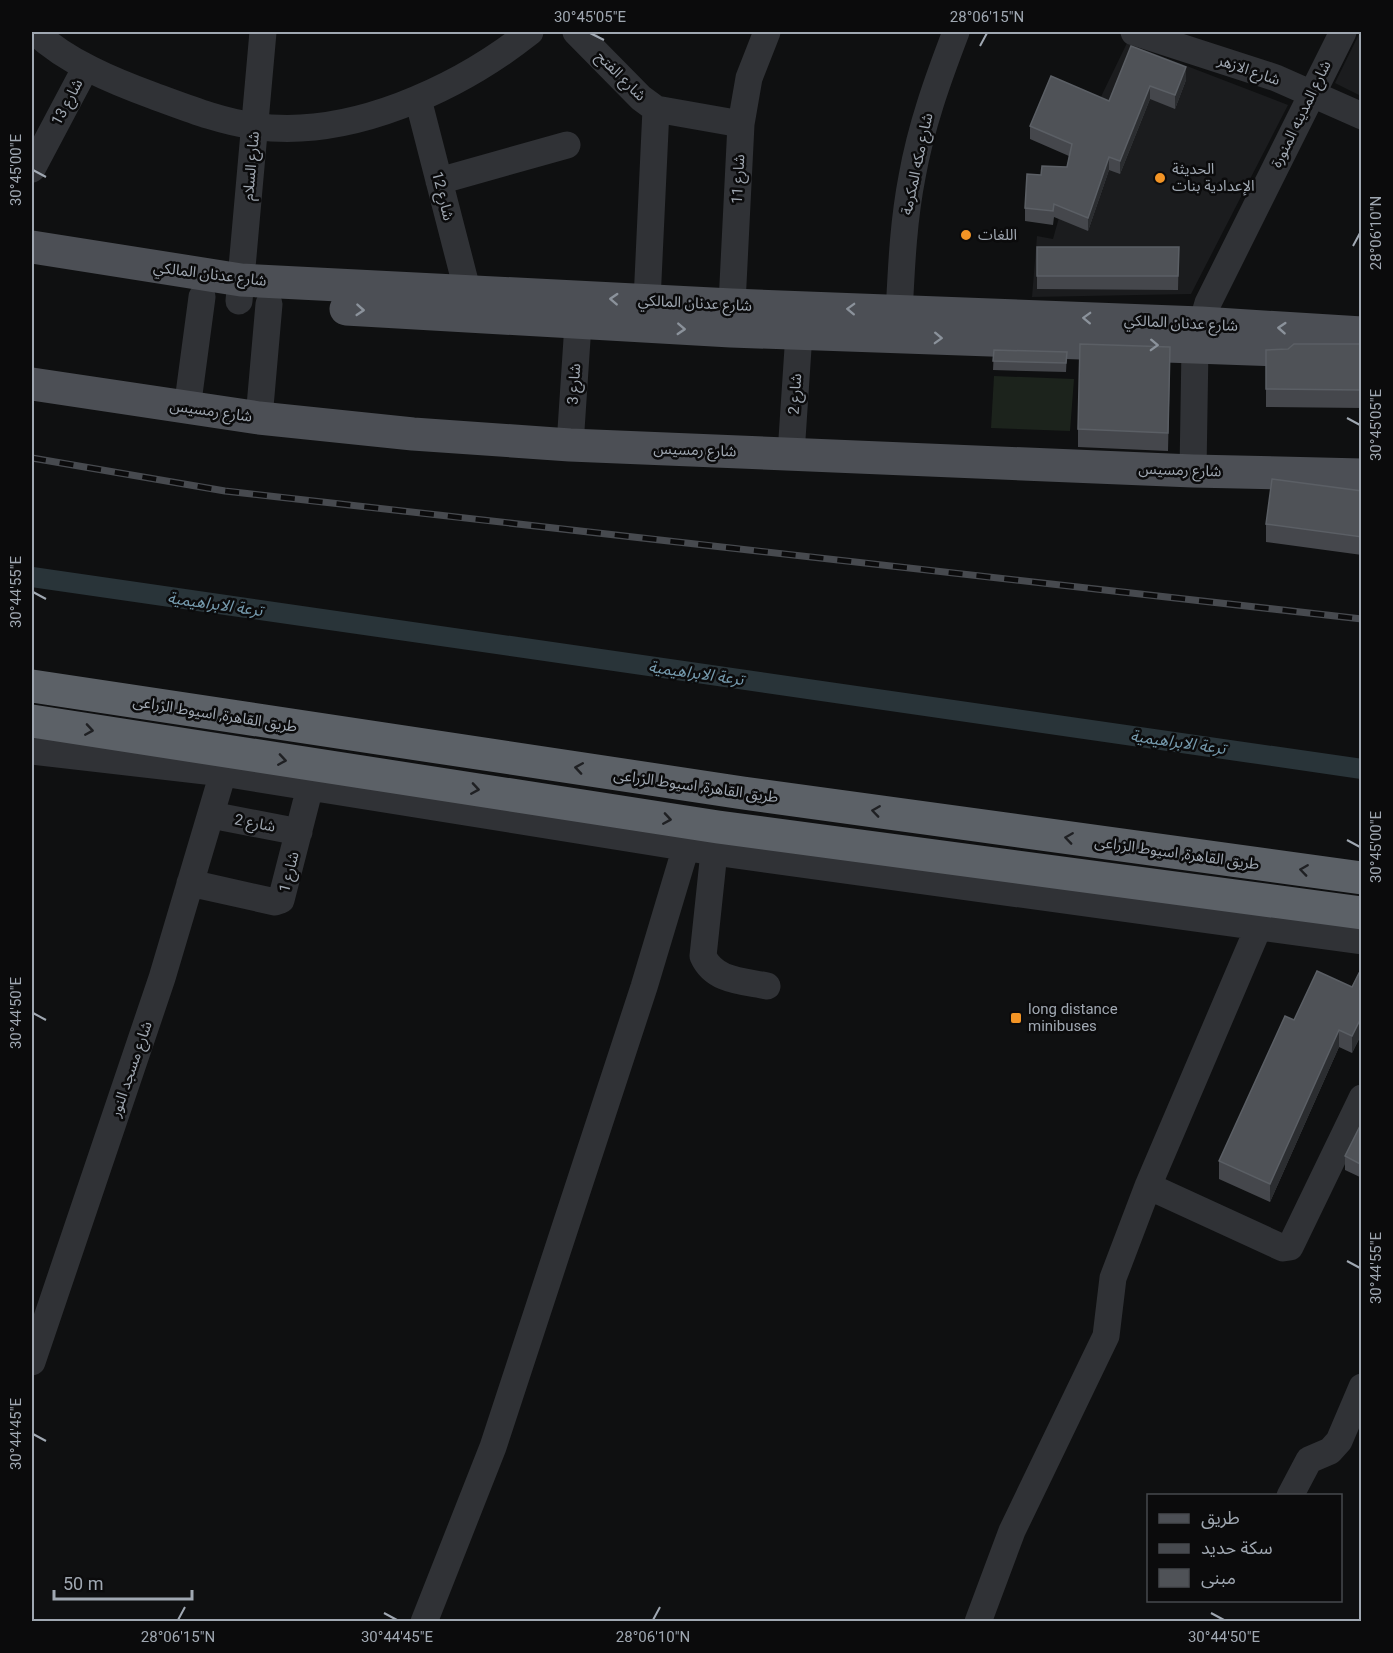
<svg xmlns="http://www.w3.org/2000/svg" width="1393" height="1653" font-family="Roboto,'Noto Sans Arabic',sans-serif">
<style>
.built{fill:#1b1c1e}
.green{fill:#1c231c}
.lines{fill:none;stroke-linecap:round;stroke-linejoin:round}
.canal{stroke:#293439;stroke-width:20}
.minor{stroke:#303236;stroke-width:27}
.major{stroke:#4c4f55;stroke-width:33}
.highway{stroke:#5c6167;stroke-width:33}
.rail-casing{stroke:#474a4f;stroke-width:7}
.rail{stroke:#0b0b0c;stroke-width:4.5;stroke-dasharray:14;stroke-linecap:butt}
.wall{fill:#45474c}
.shaded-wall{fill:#2b2d30}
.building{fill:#4f5257;stroke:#5b5f65;stroke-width:1.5}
.oneway{stroke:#8b929b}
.oneway2{stroke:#1f2023}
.ticks{fill:none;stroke:#a0a8b2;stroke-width:2}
.poi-dot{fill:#f39425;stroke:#0b0b0c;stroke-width:2}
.labels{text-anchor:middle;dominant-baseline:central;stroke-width:5;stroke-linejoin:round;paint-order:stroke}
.street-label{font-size:15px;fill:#a0a8b2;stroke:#0b0b0c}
.poi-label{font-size:15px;fill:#a0a8b2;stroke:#0b0b0c;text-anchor:start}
.water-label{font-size:16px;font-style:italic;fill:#769bae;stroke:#0b0b0c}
.neatline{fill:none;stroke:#a0a8b2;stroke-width:2}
.ticks-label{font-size:15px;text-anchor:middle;fill:#a0a8b2}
</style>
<rect width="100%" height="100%" fill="#0f1011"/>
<!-- built -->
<path class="built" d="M 1360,32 L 1362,32 L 1361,96 L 1335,83 Z
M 1127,43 L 1288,105 L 1191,294 L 1032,297 L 1037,236 L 1053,239 L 1081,138 Z"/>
<!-- green -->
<path class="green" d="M 994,376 L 1074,379 L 1070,431 L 991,428 Z"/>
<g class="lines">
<!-- canal -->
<path class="canal" d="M 32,577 L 1362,769"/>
<!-- minor -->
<path class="minor" d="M 35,32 C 67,62 113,81 154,96 C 187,108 219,121 254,126 C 349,140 458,89 530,32
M 576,32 L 641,98 L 656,109 L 741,124
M 1134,32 L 1276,78 L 1362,116
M 418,99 L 468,293
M 32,169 L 86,67
M 439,181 L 567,145
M 239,301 L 263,32
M 647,301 L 656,109
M 731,324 L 741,124 L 749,78 L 767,32
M 898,333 C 901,281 902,228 912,177 C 921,126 938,79 956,32
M 187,409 L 202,297
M 259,418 L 269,304
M 570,445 L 578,324
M 791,454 L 799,333
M 1193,471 L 1195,347 L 1208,303 L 1343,32
M 32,751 L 223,773 L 714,852 L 1362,941
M 211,815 L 299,832
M 714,852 L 703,956 C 714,981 742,981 767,986
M 190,883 L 275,902 L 281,900 L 310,787
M 1148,1186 L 1283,1248 L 1290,1247 L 1362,1098
M 32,1362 L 162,978 L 223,773
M 1290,1496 L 1309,1460 L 1330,1451 L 1339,1441 L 1362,1387
M 424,1622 L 493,1447 L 644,987 L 686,847
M 978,1622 L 1012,1531 L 1106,1336 L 1113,1278 L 1148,1186 L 1265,912"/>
<!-- major -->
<path class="major" d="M 32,247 L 241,280 L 732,305 L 1201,323 L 1362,333
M 346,309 L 731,331 L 1280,350
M 32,384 L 259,418 L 413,434 L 570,445 L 1193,471 L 1362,475"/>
<!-- highway -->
<path class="highway" d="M 32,686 L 743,793 L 1362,878
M 32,721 L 718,827 L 1362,913"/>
<defs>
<path id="rail" d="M 32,458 L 225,491 L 1362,619"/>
</defs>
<!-- rail casing -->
<use href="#rail" class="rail-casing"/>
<!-- rail -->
<use href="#rail" class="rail"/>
</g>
<!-- wall -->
<path class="wall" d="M 1131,46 L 1186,80 L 1175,109 L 1150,99 L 1120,174 L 1109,170 L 1088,231 L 1054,217 L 1053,225 L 1025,221 L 1025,208 L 1041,175 L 1067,167 L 1069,156 L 1030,139 L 1030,126 L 1109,101 Z
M 1037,247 L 1179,247 L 1178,290 L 1037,289 Z
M 1362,344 L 1362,408 L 1266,407 L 1266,350 Z
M 994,350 L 1067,352 L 1066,372 L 993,370 Z
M 1170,365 L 1168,451 L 1078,447 L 1078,429 Z
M 1362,491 L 1362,555 L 1266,542 L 1266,524 Z
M 1362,975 L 1362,1033 L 1352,1053 L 1339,1047 L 1270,1202 L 1219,1179 L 1219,1161 L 1294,1020 L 1352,987 Z
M 1362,1122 L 1362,1178 L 1345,1170 L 1345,1156 Z"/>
<!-- shaded-wall -->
<path class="shaded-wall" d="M 1186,67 L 1186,80 L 1175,109 L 1175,95 Z
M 1150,86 L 1150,99 L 1120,174 L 1120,161 Z
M 1109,157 L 1109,170 L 1088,231 L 1088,218 Z
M 1362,1016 L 1362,1033 L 1352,1053 L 1352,1036 Z
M 1339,1030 L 1339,1047 L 1270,1202 L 1270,1184 Z"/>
<!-- building -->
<path class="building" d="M 1131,46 L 1186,67 L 1175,95 L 1150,86 L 1120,161 L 1109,157 L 1088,218 L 1054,204 L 1053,211 L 1025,208 L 1027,174 L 1041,175 L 1042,166 L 1067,167 L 1072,144 L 1030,126 L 1051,76 L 1109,101 Z
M 1037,247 L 1179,247 L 1178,276 L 1037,276 Z
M 1080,344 L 1170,347 L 1168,433 L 1078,429 Z
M 1294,344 L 1362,344 L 1362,390 L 1266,389 L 1266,350 L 1288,349 Z
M 994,350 L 1067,352 L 1066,363 L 993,361 Z
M 1272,479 L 1362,491 L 1362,537 L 1266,524 Z
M 1317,971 L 1352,987 L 1359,973 L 1362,975 L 1362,1016 L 1352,1036 L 1339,1030 L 1270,1184 L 1219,1161 L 1285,1016 L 1294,1020 Z
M 1362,1122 L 1362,1165 L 1345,1156 Z"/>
<!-- one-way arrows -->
<defs><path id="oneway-chevron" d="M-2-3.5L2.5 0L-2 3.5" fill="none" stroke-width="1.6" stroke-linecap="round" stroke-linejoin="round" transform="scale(1.5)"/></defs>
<g class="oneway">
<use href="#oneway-chevron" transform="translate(614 299) rotate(-177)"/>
<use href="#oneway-chevron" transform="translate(851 309) rotate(-178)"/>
<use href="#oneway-chevron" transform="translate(360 310) rotate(4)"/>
<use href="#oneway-chevron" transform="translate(1087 318) rotate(-178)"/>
<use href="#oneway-chevron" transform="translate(1282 328) rotate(-176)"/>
<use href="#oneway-chevron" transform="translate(681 329) rotate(3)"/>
<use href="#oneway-chevron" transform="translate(938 338) rotate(2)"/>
<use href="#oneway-chevron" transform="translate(1154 345) rotate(2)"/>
</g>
<g class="oneway2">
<use href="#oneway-chevron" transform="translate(89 730) rotate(9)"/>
<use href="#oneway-chevron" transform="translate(282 760) rotate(9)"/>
<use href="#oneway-chevron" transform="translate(579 768) rotate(-171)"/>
<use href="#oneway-chevron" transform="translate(475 789) rotate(9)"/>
<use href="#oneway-chevron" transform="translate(876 811) rotate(-172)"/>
<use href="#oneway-chevron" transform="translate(667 819) rotate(9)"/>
<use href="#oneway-chevron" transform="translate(1069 838) rotate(-172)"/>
<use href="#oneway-chevron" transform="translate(1304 870) rotate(-172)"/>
</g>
<!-- ticks -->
<path class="ticks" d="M 590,33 L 604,40M 980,46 L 987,33M 33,170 L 46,177M 1353,246 L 1360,233M 1347,418 L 1360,425M 33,592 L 46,599M 1347,840 L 1360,847M 33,1013 L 46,1020M 1347,1261 L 1360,1268M 33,1434 L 46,1441M 384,1613 L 397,1620M 1211,1613 L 1224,1620M 178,1620 L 185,1607M 653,1620 L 660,1607"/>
<!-- markers -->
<g class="poi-dot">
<circle cx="1160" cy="178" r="6"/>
<circle cx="966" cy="235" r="6"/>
<rect x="1010" y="1012" width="12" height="12" rx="3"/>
</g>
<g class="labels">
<!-- street labels -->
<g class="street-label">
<text transform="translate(1249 70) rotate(19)">شارع الازهر</text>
<text transform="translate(621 76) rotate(45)">شارع الفتح</text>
<text transform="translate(67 102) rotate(-62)">شارع 13</text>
<text transform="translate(1301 114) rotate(-64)">شارع المدينه المنورة</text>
<text transform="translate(917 164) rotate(-78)">شارع مكه المكرمة</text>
<text transform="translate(251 166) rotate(-85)">شارع السلام</text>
<text transform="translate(738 179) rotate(-87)">شارع 11</text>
<text transform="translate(443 196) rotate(76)">شارع 12</text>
<text transform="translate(210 274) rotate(7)">شارع عدنان المالكي</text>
<text transform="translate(695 303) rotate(3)">شارع عدنان المالكي</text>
<text transform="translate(1181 323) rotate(3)">شارع عدنان المالكي</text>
<text transform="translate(574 384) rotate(-86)">شارع 3</text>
<text transform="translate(795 394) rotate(-86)">شارع 2</text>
<text transform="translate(211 411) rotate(8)">شارع رمسيس</text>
<text transform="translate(695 450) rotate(2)">شارع رمسيس</text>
<text transform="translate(1180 470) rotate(2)">شارع رمسيس</text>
<text transform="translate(215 714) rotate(9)">طريق القاهرة, اسيوط الزراعى</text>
<text transform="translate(696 786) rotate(8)">طريق القاهرة, اسيوط الزراعى</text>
<text transform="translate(255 823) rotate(11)">شارع 2</text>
<text transform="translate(1177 853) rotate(8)">طريق القاهرة, اسيوط الزراعى</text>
<text transform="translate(289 872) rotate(-76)">شارع 1</text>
<text transform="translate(131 1069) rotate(-71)">شارع مسجد النور</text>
</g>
<!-- poi labels -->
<g class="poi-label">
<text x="1172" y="169">الحديثة<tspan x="1172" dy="17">الإعدادية بنات</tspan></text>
<text x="978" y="235">اللغات</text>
<text x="1028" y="1009">long distance<tspan x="1028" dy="17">minibuses</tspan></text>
</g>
<!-- water labels -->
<g class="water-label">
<text transform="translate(215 604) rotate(8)">ترعة الابراهيمية</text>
<text transform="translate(696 673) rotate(8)">ترعة الابراهيمية</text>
<text transform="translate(1178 742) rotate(8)">ترعة الابراهيمية</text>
</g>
</g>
<!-- border -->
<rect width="1393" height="1653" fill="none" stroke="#0b0b0c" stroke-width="66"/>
<!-- legend -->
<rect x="1147" y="1494" width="195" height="108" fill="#0b0b0c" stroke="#474a4e" stroke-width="1.5"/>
<rect x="1159" y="1514" width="30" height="9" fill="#4c4f55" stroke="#474a4e" stroke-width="1.5"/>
<text x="1201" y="1524" font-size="18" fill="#a0a8b2">طريق</text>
<rect x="1159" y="1544" width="30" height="9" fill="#474a4f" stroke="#474a4e" stroke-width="1.5"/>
<text x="1201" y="1554" font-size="18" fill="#a0a8b2">سكة حديد</text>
<rect x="1159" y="1569" width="30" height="18" fill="#4f5257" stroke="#474a4e" stroke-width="1.5"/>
<text x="1201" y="1584" font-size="18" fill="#a0a8b2">مبنى</text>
<!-- scale -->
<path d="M54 1590v9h138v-9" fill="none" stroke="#a0a8b2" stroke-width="3"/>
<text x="63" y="1590" font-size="18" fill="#a0a8b2" stroke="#0b0b0c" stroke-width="4.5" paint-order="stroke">50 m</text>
<rect x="33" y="33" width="1327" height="1587" class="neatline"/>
<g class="ticks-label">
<text x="590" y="22">30°45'05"E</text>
<text x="987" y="22">28°06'15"N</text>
<text transform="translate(16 170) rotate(-90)" y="5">30°45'00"E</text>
<text transform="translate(1376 233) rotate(-90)" y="5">28°06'10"N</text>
<text transform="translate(1376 425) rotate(-90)" y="5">30°45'05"E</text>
<text transform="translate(16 592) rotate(-90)" y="5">30°44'55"E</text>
<text transform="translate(1376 847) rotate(-90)" y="5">30°45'00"E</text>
<text transform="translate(16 1013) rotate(-90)" y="5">30°44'50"E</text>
<text transform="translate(1376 1268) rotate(-90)" y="5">30°44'55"E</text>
<text transform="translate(16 1434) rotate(-90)" y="5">30°44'45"E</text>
<text x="178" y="1642">28°06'15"N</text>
<text x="397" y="1642">30°44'45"E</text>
<text x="653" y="1642">28°06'10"N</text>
<text x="1224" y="1642">30°44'50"E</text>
</g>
</svg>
